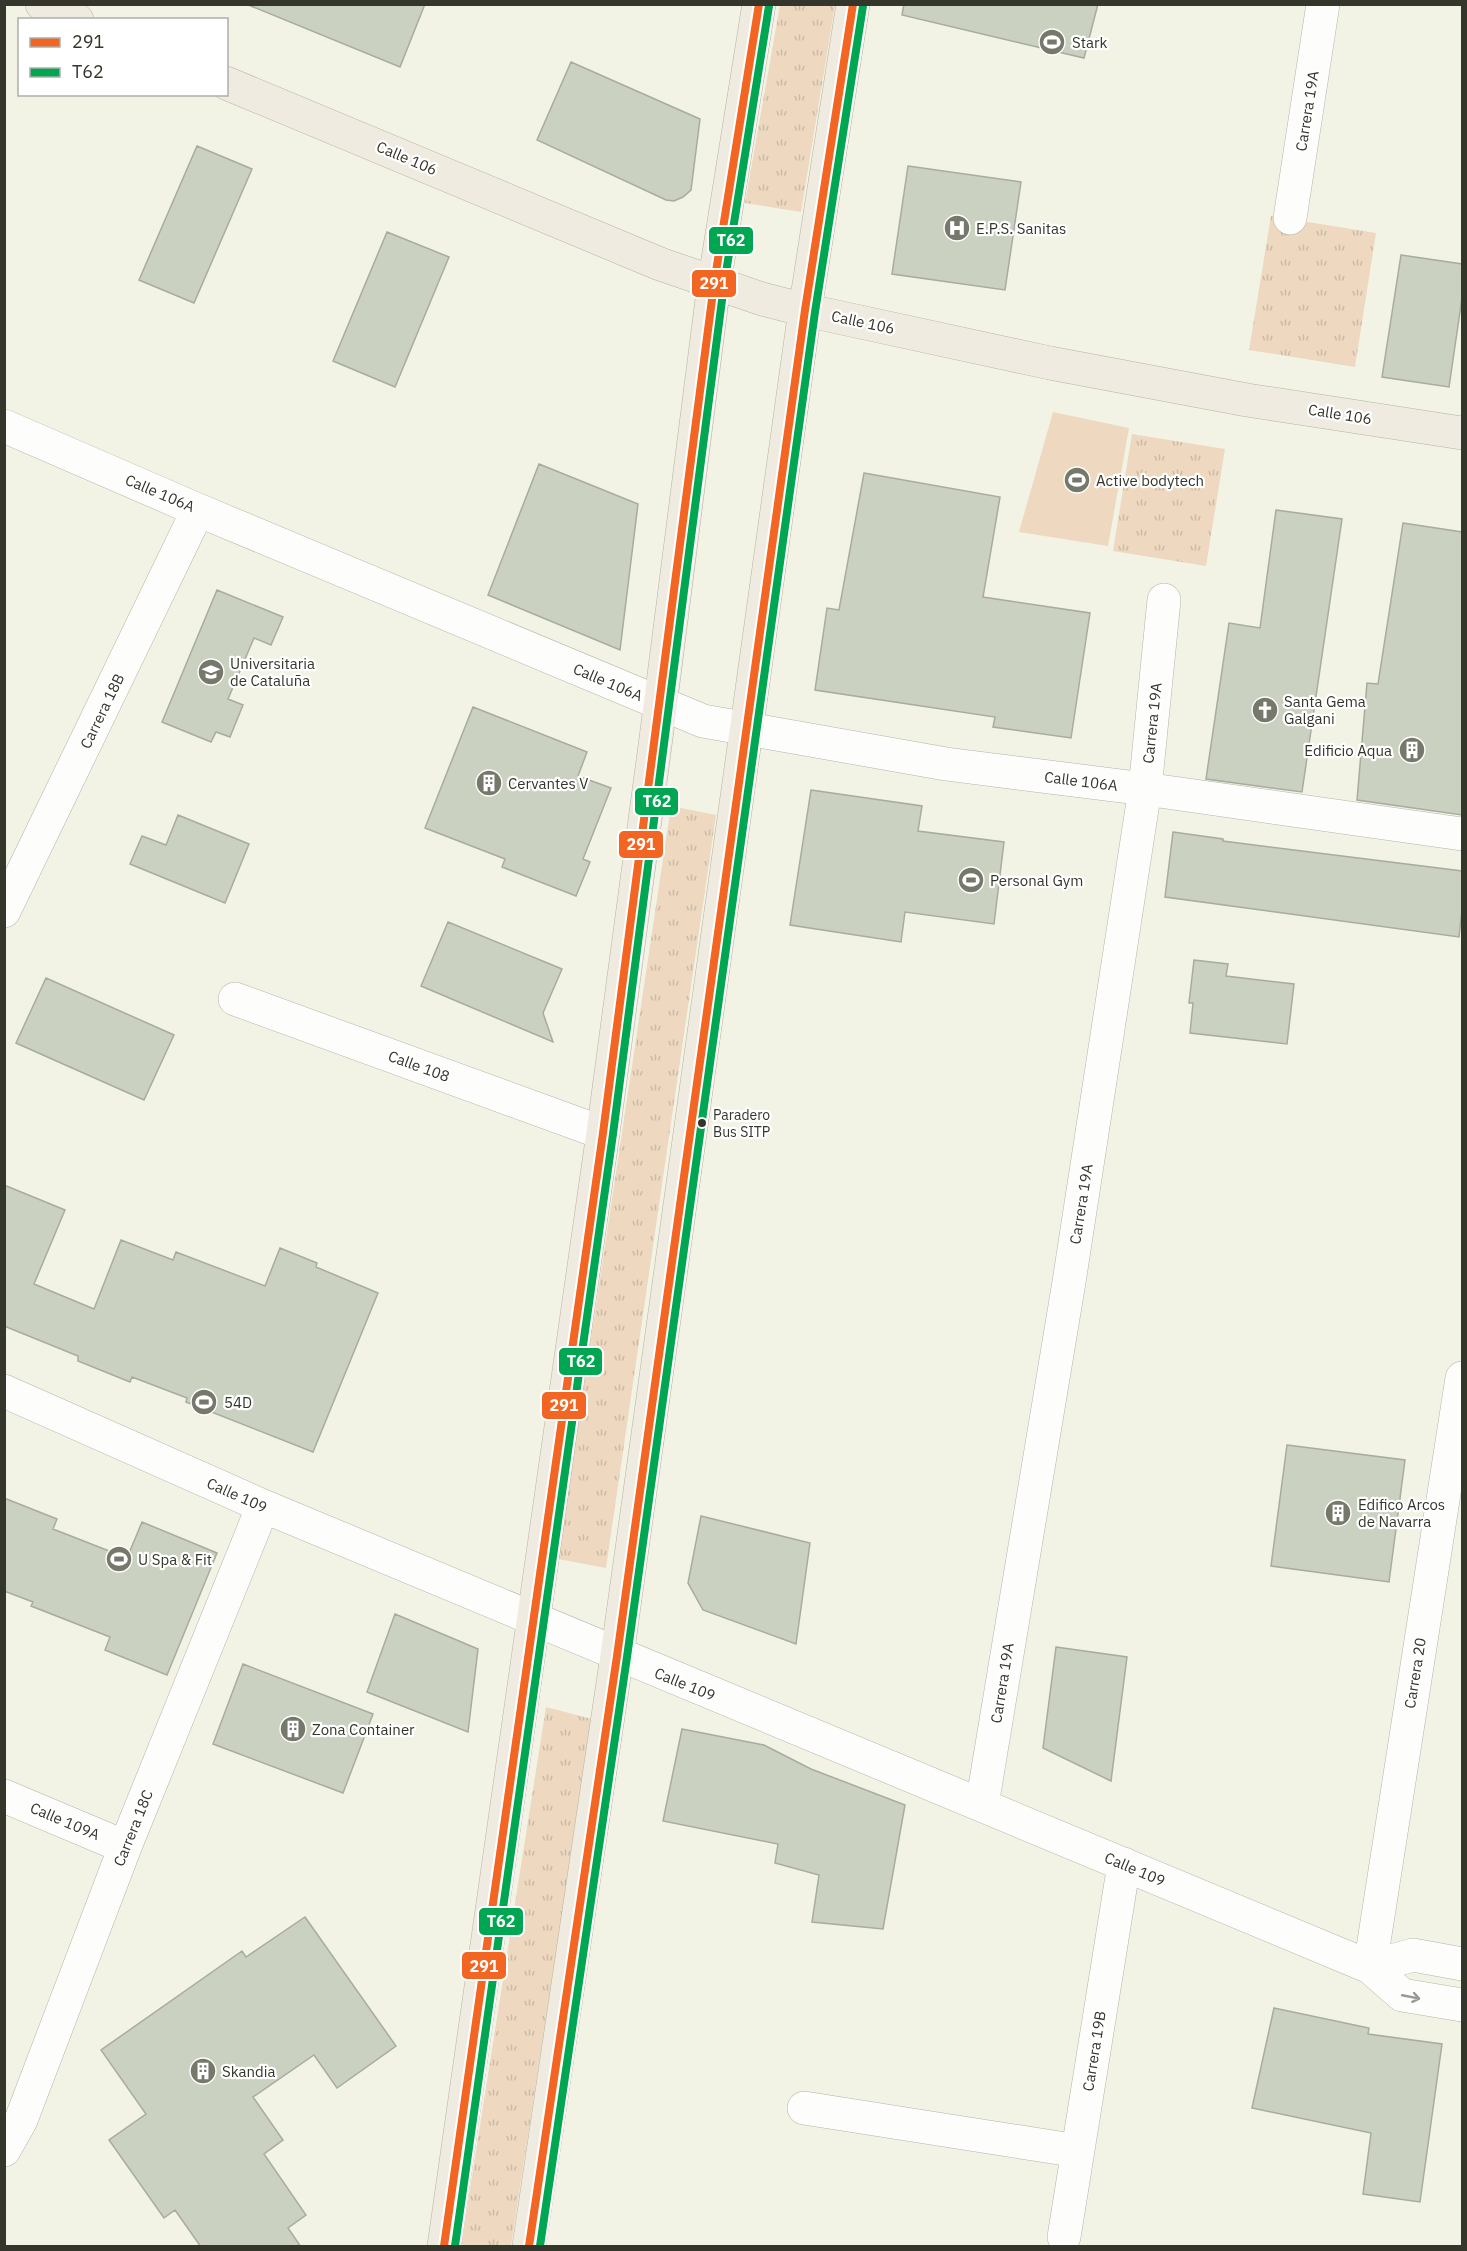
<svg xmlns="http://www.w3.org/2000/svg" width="1467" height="2251" font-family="'IBM Plex Sans',sans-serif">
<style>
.grass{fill:url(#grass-tufts)}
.pitch{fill:#eed8c0}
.building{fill:#cad1c0;stroke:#a8aba1;stroke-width:1.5}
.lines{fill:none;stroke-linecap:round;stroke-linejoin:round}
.minor-casing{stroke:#b4b4aa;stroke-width:34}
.major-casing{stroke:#b8b29c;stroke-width:34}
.minor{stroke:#fdfdfb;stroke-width:33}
.major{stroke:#efebe1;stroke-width:33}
.bus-1-casing{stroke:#fff;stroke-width:12}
.bus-2-casing{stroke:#fff;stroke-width:12}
.bus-1{stroke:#f26522;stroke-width:8}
.bus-2{stroke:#00a651;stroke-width:8}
.oneway{stroke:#989993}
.bus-dot{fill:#34352b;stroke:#fff;stroke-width:2}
.labels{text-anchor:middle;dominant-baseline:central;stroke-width:4.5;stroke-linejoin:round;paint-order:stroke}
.bus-label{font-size:14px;fill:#34352b;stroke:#fff;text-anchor:start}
.poi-label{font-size:15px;fill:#34352b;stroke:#fff;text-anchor:start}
.street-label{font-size:15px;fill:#34352b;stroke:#fff}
.line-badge{stroke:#fff;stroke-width:2}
.badge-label{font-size:16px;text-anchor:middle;font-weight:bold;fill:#fff}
</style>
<defs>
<pattern id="grass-tufts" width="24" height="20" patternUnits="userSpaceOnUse" patternTransform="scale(1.5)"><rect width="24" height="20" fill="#eed8c0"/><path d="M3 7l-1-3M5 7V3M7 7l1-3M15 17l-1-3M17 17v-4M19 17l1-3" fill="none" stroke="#cdbaa5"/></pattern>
</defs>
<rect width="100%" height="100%" fill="#f2f3e5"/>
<!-- grass -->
<path class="grass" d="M 780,5 L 835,5 L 801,212 L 745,203 Z
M 1271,216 L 1376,233 L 1355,367 L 1249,350 Z
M 1132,434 L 1225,449 L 1206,566 L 1113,551 Z
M 671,806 L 716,815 L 606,1568 L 558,1559 Z
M 546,1707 L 592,1719 L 511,2246 L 461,2246 Z"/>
<!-- pitch -->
<path class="pitch" d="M 1053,412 L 1129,428 L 1108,546 L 1019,532 Z"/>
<!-- building -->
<path class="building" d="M 246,4 L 425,4 L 400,67 Z
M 904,4 L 1098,4 L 1084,58 L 902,15 Z
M 571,62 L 700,119 L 691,190 L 683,197 L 674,201 L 666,200 L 537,140 Z
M 197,146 L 252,169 L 194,303 L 139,280 Z
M 908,166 L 1021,182 L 1005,290 L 892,274 Z
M 387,232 L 449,257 L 395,387 L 333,361 Z
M 1401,255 L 1462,264 L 1462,298 L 1449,387 L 1382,377 Z
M 539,464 L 638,504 L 620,650 L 488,595 Z
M 864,473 L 1000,497 L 983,597 L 1090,613 L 1071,738 L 993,727 L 995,717 L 815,690 L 827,608 L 839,610 Z
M 1276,510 L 1342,519 L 1302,792 L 1206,779 L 1229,623 L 1260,628 Z
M 1403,523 L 1462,532 L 1462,815 L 1357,800 L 1367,683 L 1378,684 Z
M 217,590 L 283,617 L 271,645 L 254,638 L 228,699 L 243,705 L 230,737 L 216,732 L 211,742 L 162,722 Z
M 473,707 L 587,752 L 578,776 L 611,788 L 583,859 L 590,862 L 576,896 L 502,867 L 505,859 L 425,828 Z
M 811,790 L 922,806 L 918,831 L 1004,842 L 994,924 L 905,912 L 901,942 L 790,925 Z
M 178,815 L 249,844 L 225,903 L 130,864 L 142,836 L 166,845 Z
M 1173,832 L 1223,839 L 1223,841 L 1462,871 L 1462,910 L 1459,937 L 1165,897 Z
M 448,922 L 562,969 L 543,1013 L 553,1042 L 421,986 Z
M 1194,960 L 1228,964 L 1226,976 L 1294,984 L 1287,1044 L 1190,1033 L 1193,1003 L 1189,1003 Z
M 46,978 L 174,1035 L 144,1100 L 16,1043 Z
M 4,1185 L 65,1210 L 34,1284 L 94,1309 L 121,1240 L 173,1260 L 176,1252 L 265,1286 L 280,1248 L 317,1263 L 316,1267 L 378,1293 L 313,1452 L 186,1402 L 187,1398 L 132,1377 L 130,1382 L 78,1361 L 78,1356 L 4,1326 Z
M 1287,1445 L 1405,1460 L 1389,1582 L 1271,1566 Z
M 4,1498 L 57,1519 L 53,1529 L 127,1558 L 142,1522 L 217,1553 L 167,1675 L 105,1650 L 110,1637 L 31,1606 L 33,1602 L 4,1591 Z
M 701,1516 L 810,1543 L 796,1644 L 703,1610 L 688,1583 Z
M 395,1614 L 478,1649 L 468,1732 L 367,1692 Z
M 1056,1647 L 1127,1657 L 1111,1781 L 1043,1748 Z
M 243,1664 L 373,1714 L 343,1793 L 213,1744 Z
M 682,1729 L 764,1745 L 811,1769 L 905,1805 L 883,1929 L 812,1922 L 819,1875 L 775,1863 L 778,1844 L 663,1821 Z
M 305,1917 L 396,2046 L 337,2088 L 314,2055 L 253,2097 L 283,2140 L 264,2154 L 306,2215 L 288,2228 L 301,2247 L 201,2247 L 175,2210 L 164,2218 L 109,2140 L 146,2114 L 101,2050 L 242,1951 L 246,1957 Z
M 1274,2008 L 1369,2028 L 1368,2034 L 1442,2044 L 1420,2202 L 1363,2194 L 1371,2133 L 1252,2108 Z"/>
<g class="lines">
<defs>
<path id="minor" d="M 1290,218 L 1323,4
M 4,426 L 198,510 L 703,721 L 946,764 L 1145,789 L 1462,834
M 4,911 L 198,510
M 235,999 L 603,1133
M 4,1391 L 263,1506 L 1370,1967 L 1402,1995 L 1462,2005
M 4,1796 L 125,1847
M 982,1805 L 1069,1282 L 1145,789 L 1164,600
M 1370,1967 L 1462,1378
M 1370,1967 L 1413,1955 L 1462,1964
M 804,2108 L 1078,2151
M 4,2150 L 21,2120 L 125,1847 L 263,1506
M 1064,2237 L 1124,1864"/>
<path id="major" d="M 42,4 L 77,20
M 226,83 L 660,264 L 762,299 L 805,310 L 1050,363 L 1247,400 L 1462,433
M 444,2246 L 603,1133 L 656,738 L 714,284 L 759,4
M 529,2246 L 617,1656 L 805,310 L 853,4"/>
</defs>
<!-- minor casing -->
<use href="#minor" class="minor-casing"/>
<!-- major casing -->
<use href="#major" class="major-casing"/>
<!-- minor -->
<use href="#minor" class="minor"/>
<!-- major -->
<use href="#major" class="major"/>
<defs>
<path id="bus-1" d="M 444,2246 L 603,1133 L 714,284 L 759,4
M 529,2246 L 617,1656 L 805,310 L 853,4"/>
<path id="bus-2" d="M 455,2246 L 613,1134 L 724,285 L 769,6
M 540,2246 L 627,1657 L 815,312 L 863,6"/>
</defs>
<!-- bus-1 casing -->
<use href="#bus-1" class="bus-1-casing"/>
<!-- bus-2 casing -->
<use href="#bus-2" class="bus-2-casing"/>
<!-- bus-1 -->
<use href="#bus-1" class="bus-1"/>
<!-- bus-2 -->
<use href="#bus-2" class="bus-2"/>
</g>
<!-- one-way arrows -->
<defs><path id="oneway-shaft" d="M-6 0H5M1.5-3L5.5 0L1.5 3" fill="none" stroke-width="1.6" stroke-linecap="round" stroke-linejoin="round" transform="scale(1.5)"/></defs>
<use class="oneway" href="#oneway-shaft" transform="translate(1411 1997) rotate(11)"/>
<!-- icons -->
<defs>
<symbol id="stadium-disc" viewBox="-11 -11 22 22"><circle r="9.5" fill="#76786c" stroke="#fff"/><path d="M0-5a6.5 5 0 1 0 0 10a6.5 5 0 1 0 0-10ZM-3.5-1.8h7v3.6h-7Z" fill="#fff"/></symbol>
<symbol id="hospital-disc" viewBox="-11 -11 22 22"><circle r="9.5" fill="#76786c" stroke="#fff"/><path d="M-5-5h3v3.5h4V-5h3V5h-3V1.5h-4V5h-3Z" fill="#fff"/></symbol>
<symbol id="university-disc" viewBox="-11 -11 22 22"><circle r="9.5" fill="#76786c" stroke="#fff"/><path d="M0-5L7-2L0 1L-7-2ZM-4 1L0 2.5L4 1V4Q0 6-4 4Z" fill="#fff"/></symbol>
<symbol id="church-disc" viewBox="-11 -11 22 22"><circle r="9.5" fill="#76786c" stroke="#fff"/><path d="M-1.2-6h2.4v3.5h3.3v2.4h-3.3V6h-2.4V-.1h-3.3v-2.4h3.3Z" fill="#fff"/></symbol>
<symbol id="building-disc" viewBox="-11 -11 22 22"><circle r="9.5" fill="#76786c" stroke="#fff"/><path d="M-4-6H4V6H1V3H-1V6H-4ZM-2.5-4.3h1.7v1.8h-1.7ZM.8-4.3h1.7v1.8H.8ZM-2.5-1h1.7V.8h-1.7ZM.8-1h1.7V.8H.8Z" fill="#fff"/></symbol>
</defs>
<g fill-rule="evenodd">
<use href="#stadium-disc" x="1037" y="27" width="30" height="30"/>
<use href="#hospital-disc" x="942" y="213" width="30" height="30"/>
<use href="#stadium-disc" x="1062" y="465" width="30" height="30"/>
<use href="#university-disc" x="196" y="657" width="30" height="30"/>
<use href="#church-disc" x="1250" y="695" width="30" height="30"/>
<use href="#building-disc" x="1397" y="735" width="30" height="30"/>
<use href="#building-disc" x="474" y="768" width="30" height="30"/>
<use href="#stadium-disc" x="956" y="865" width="30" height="30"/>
<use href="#stadium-disc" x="189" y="1387" width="30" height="30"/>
<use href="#building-disc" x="1323" y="1498" width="30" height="30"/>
<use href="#stadium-disc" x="104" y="1544" width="30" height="30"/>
<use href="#building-disc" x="278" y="1714" width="30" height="30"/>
<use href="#building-disc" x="188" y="2056" width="30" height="30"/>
</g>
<!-- markers -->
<circle class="bus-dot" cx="702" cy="1123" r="5"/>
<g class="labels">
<!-- bus labels -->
<g class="bus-label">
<text x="713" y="1115">Paradero<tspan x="713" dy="17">Bus SITP</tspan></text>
</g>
<!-- poi labels -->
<g class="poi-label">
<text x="1072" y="42">Stark</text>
<text x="976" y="228">E.P.S. Sanitas</text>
<text x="1096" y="480">Active bodytech</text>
<text x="230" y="663">Universitaria<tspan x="230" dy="17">de Cataluña</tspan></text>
<text x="1284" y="701">Santa Gema<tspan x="1284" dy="17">Galgani</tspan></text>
<text x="1392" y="750" text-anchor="end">Edificio Aqua</text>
<text x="508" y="783">Cervantes V</text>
<text x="990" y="880">Personal Gym</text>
<text x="224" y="1402">54D</text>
<text x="1358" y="1504">Edifico Arcos<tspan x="1358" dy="17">de Navarra</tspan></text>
<text x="138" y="1559">U Spa &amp; Fit</text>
<text x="312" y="1729">Zona Container</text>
<text x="222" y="2071">Skandia</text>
</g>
<!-- street labels -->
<g class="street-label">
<text transform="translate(1307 111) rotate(-81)">Carrera 19A</text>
<text transform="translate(407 158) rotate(23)">Calle 106</text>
<text transform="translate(863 322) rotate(12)">Calle 106</text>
<text transform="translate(1340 414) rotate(9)">Calle 106</text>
<text transform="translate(160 493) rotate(23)">Calle 106A</text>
<text transform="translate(608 682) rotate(23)">Calle 106A</text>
<text transform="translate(102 711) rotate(-64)">Carrera 18B</text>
<text transform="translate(1152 723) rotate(-84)">Carrera 19A</text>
<text transform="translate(1081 781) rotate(7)">Calle 106A</text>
<text transform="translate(419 1066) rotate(20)">Calle 108</text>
<text transform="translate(1081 1204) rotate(-81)">Carrera 19A</text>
<text transform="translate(237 1495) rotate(24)">Calle 109</text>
<text transform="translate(1415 1673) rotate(-81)">Carrera 20</text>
<text transform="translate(1002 1683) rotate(-81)">Carrera 19A</text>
<text transform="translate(685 1684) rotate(22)">Calle 109</text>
<text transform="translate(65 1821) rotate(23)">Calle 109A</text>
<text transform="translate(133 1828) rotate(-68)">Carrera 18C</text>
<text transform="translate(1135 1869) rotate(23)">Calle 109</text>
<text transform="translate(1094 2051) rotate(-81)">Carrera 19B</text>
</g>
</g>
<g class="line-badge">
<rect x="708" y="226" width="46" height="29" rx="6" fill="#00a651"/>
<rect x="691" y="269" width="46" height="29" rx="6" fill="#f26522"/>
<rect x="634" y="787" width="45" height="29" rx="6" fill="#00a651"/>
<rect x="618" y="830" width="46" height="29" rx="6" fill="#f26522"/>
<rect x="558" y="1347" width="45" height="29" rx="6" fill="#00a651"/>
<rect x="541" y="1391" width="46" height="29" rx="6" fill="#f26522"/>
<rect x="478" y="1907" width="46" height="29" rx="6" fill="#00a651"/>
<rect x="461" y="1951" width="46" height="29" rx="6" fill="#f26522"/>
</g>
<g class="badge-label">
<text x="731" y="246">T62</text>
<text x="714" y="289">291</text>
<text x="657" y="807">T62</text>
<text x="641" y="850">291</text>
<text x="581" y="1367">T62</text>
<text x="564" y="1411">291</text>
<text x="501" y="1927">T62</text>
<text x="484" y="1972">291</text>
</g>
<!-- border -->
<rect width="1467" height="2251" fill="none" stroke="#34352b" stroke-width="12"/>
<!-- legend -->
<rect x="18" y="18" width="210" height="78" fill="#ffffff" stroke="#aeaeaa" stroke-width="1.5"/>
<rect x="30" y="38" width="30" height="9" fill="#f26522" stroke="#aeaeaa" stroke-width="1.5"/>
<text x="72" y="48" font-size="18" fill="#34352b">291</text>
<rect x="30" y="68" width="30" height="9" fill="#00a651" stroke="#aeaeaa" stroke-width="1.5"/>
<text x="72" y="78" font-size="18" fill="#34352b">T62</text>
</svg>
